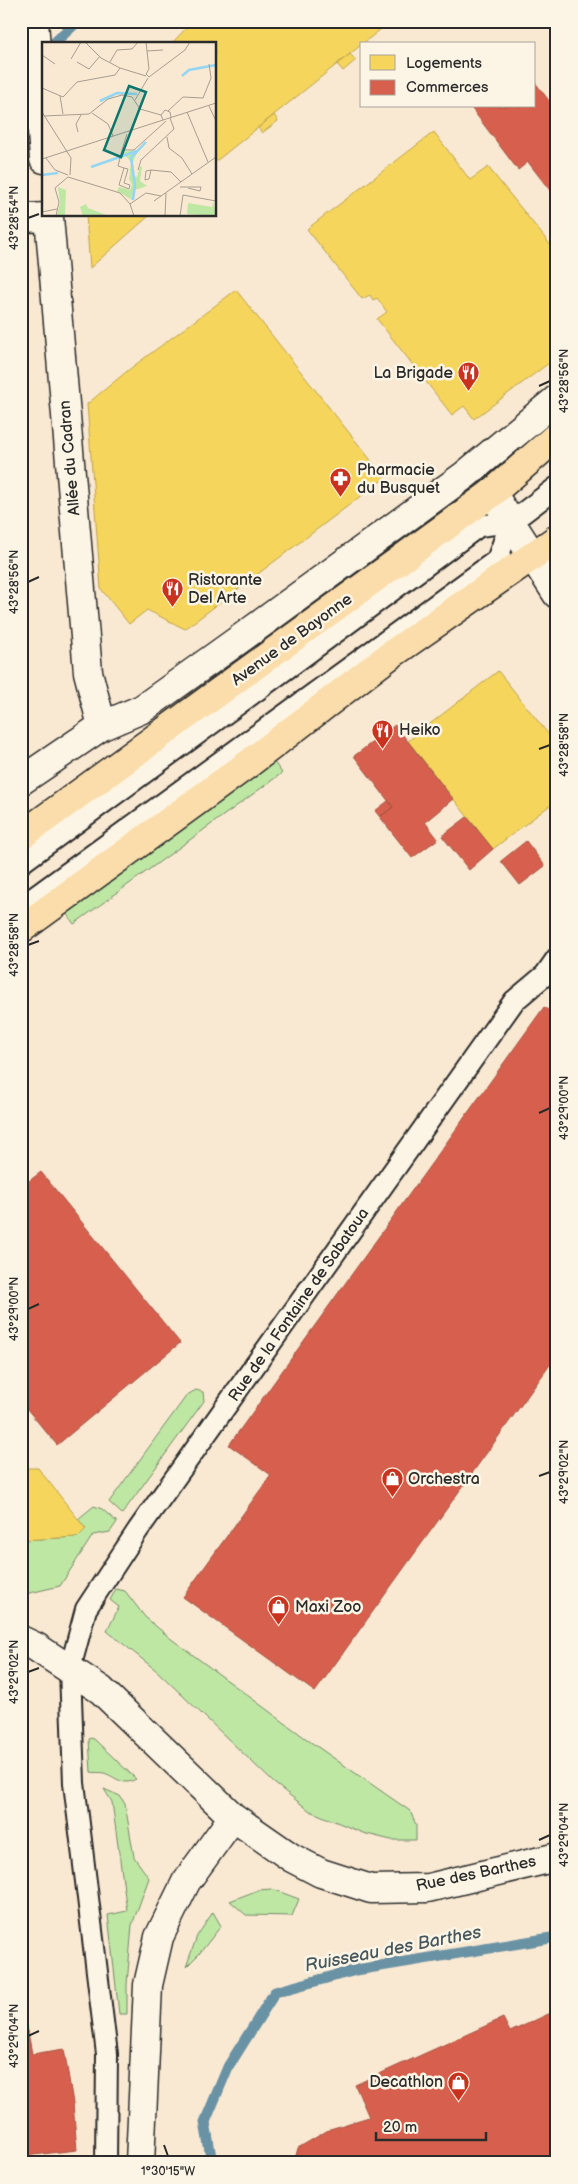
<svg xmlns="http://www.w3.org/2000/svg" width="578" height="2184" font-family="'Balsamiq Sans',sans-serif">
<style>
.green{fill:#bee7a4;stroke:#748968}
.homes{fill:#f6d55c;stroke:#b9a24d}
.shops{fill:#d6604d;stroke:#a35043}
.lines{fill:none;stroke-linecap:round;stroke-linejoin:round}
.stream{stroke:#6992a4;stroke-width:11}
.lane-casing{stroke:#2b2b2b;stroke-width:24}
.street-casing{stroke:#2b2b2b;stroke-width:31}
.secondary-casing{stroke:#2b2b2b;stroke-width:31}
.primary-casing{stroke:#2b2b2b;stroke-width:31}
.lane{stroke:#fcf5e5;stroke-width:20}
.street{stroke:#fcf5e5;stroke-width:28}
.secondary{stroke:#fcf5e5;stroke-width:28}
.primary{stroke:#fbddab;stroke-width:28}
.ticks{fill:none;stroke:#2b2b2b;stroke-width:2}
.labels{text-anchor:middle;dominant-baseline:central;stroke-width:5;stroke-linejoin:round;paint-order:stroke}
.poi-label{font-size:16px;fill:#2b2b2b;stroke:#fcf5e5;text-anchor:start}
.street-label{font-size:16px;fill:#2b2b2b;stroke:#fcf5e5}
.water-label{font-size:18px;font-style:italic;fill:#45565d;stroke:#fcf5e5}
.inset-river{fill:none;stroke:#92d6f4;stroke-width:2.5}
.inset-road{fill:none;stroke:#a79d8f;stroke-width:1}
.view{fill:#0f766e;fill-opacity:0.15;stroke:#0f766e;stroke-width:2.5}
.inset-edge{fill:none;stroke:#2b2b2b;stroke-width:2.5}
.neatline{fill:none;stroke:#2b2b2b;stroke-width:2}
.ticks-label{font-size:12px;text-anchor:middle;fill:#2b2b2b}
</style>
<rect width="100%" height="100%" fill="#fae9d2"/>
<filter id="ink" filterUnits="userSpaceOnUse"><feTurbulence type="fractalNoise" baseFrequency=".02" numOctaves="2"/><feDisplacementMap in="SourceGraphic" scale="10" xChannelSelector="R" yChannelSelector="G"/><feConvolveMatrix kernelMatrix="1 2 1 2 8 2 1 2 1" color-interpolation-filters="sRGB"/></filter>
<g filter="url(#ink)">
<!-- green -->
<path class="green" d="M 271,758 L 282,773 L 74,924 L 63,909 Z
M 196,1390 L 203,1392 L 204,1401 L 122,1514 L 109,1502 L 187,1395 Z
M 94,1506 L 102,1509 L 117,1522 L 110,1532 L 93,1535 L 60,1586 L 21,1595 L 21,1540 L 78,1537 L 86,1529 L 78,1519 Z
M 116,1589 L 125,1591 L 145,1617 L 170,1638 L 312,1743 L 410,1811 L 416,1825 L 416,1840 L 391,1840 L 363,1833 L 310,1811 L 274,1783 L 157,1671 L 107,1631 L 119,1607 L 110,1600 Z
M 91,1738 L 94,1739 L 136,1779 C 122,1787 117,1777 104,1773 C 100,1772 95,1773 91,1772 L 89,1739 Z
M 104,1789 L 120,1796 L 125,1804 L 134,1857 L 149,1878 L 132,1925 L 127,1984 L 127,2014 L 119,2014 L 108,1915 L 127,1911 L 112,1802 Z
M 272,1889 L 299,1899 L 292,1916 L 246,1915 L 230,1901 L 258,1890 Z
M 213,1912 L 221,1926 L 199,1954 L 186,1967 L 197,1936 Z"/>
<!-- homes -->
<path class="homes" d="M 193,21 L 391,21 L 215,162 L 215,44 L 171,44 Z
M 350,54 L 356,60 L 343,71 L 337,64 Z
M 274,115 L 278,121 L 262,133 L 258,128 Z
M 434,132 L 470,180 L 488,167 L 557,253 L 557,357 L 474,419 L 464,406 L 452,415 L 377,319 L 387,312 L 377,298 L 373,300 L 370,295 L 362,299 L 307,229 Z
M 86,215 L 150,215 L 90,268 Z
M 236,290 L 385,478 L 185,629 L 147,610 L 129,624 L 101,589 L 87,404 L 131,368 Z
M 498,671 L 557,745 L 557,800 L 493,849 L 408,741 Z
M 21,1468 L 38,1468 L 86,1529 L 78,1537 L 21,1540 Z"/>
<!-- shops -->
<path class="shops" d="M 534,81 L 557,111 L 557,196 L 555,197 L 528,162 L 518,170 L 472,109 L 475,106 L 534,106 Z
M 395,725 L 453,799 L 425,822 L 438,839 L 412,858 L 380,817 L 393,807 L 354,756 Z
M 388,801 L 393,807 L 380,817 L 375,811 Z
M 467,817 L 493,849 L 469,870 L 442,836 Z
M 526,841 L 545,866 L 520,885 L 501,861 Z
M 544,1007 L 557,1017 L 557,1355 L 315,1692 L 183,1597 L 271,1475 L 229,1445 Z
M 41,1172 L 180,1343 L 57,1445 L 21,1402 L 21,1187 Z
M 557,2010 L 557,2163 L 294,2163 L 298,2148 L 330,2129 L 369,2117 L 355,2085 L 503,2018 L 510,2032 Z
M 21,2021 L 26,2021 L 32,2054 L 64,2049 L 73,2103 L 77,2150 L 25,2156 L 26,2163 L 21,2163 Z"/>
<g class="lines">
<!-- stream -->
<path class="stream" d="M 53,44 L 78,21
M 212,2163 L 205,2122 L 228,2067 L 275,1992 L 356,1970 L 557,1937"/>
<defs>
<path id="lane" d="M 21,863 L 293,664 L 479,526 L 511,522 L 557,487
M 21,907 L 497,560 L 511,522
M 106,2163 L 107,2054 L 74,1783 L 70,1669 L 86,1609 L 138,1530 L 514,1001 L 545,975 L 557,958"/>
<path id="street" d="M 34,21 L 44,159
M 21,218 L 49,217 L 88,672 L 102,726
M 492,493 L 557,594
M 21,781 L 102,726 L 142,709 L 251,631 L 465,475 L 557,399"/>
<path id="secondary" d="M 21,1640 L 36,1647 L 101,1690 L 233,1817 L 292,1858 L 321,1873 L 371,1889 L 428,1888 L 557,1857
M 140,2163 L 148,1985 L 159,1937 L 186,1882 L 233,1817"/>
<path id="primary" d="M 21,836 L 492,493 L 557,436
M 21,929 L 248,764 L 389,656 L 557,539"/>
</defs>
<!-- lane casing -->
<use href="#lane" class="lane-casing"/>
<!-- street casing -->
<use href="#street" class="street-casing"/>
<!-- secondary casing -->
<use href="#secondary" class="secondary-casing"/>
<!-- primary casing -->
<use href="#primary" class="primary-casing"/>
<!-- lane -->
<use href="#lane" class="lane"/>
<!-- street -->
<use href="#street" class="street"/>
<!-- secondary -->
<use href="#secondary" class="secondary"/>
<!-- primary -->
<use href="#primary" class="primary"/>
</g>
</g>
<!-- ticks -->
<path class="ticks" d="M 28,218 L 39,214M 539,386 L 550,381M 28,582 L 39,577M 539,749 L 550,745M 28,945 L 39,941M 539,1113 L 550,1108M 28,1309 L 39,1304M 539,1476 L 550,1472M 28,1672 L 39,1668M 539,1840 L 550,1835M 28,2036 L 39,2031M 164,2145 L 168,2156"/>
<!-- icons -->
<defs>
<symbol id="restaurant-pin" viewBox="-11 -11 22 30"><path d="M0 17L-7.5 6A9.5 9.5 0 1 1 7.5 6Z" fill="#c8321e" stroke="#fcf5e5"/><path d="M-5-6h1v4h1v-4h1v4h1v-4h1v5L-1.5 .5V6h-2V.5L-5-1ZM5-6V6H3V1.5H1.5Q1.5-4 5-6Z" fill="#fff"/></symbol>
<symbol id="pharmacy-pin" viewBox="-11 -11 22 30"><path d="M0 17L-7.5 6A9.5 9.5 0 1 1 7.5 6Z" fill="#c8321e" stroke="#fcf5e5"/><path d="M-2-6h4v4h4v4h-4v4h-4v-4h-4v-4h4Z" fill="#fff"/></symbol>
<symbol id="shop-pin" viewBox="-11 -11 22 30"><path d="M0 17L-7.5 6A9.5 9.5 0 1 1 7.5 6Z" fill="#c8321e" stroke="#fcf5e5"/><path d="M-5-2.5h2.3a2.7 3.5 0 0 1 5.4 0H5L5.5 6h-11ZM-1.5-2.5h3a1.5 2.3 0 0 0-3 0Z" fill="#fff"/></symbol>
</defs>
<g fill-rule="evenodd">
<use href="#restaurant-pin" x="456" y="360" width="25" height="34"/>
<use href="#pharmacy-pin" x="328" y="466" width="25" height="34"/>
<use href="#restaurant-pin" x="160" y="576" width="25" height="34"/>
<use href="#restaurant-pin" x="370" y="718" width="25" height="34"/>
<use href="#shop-pin" x="380" y="1466" width="25" height="34"/>
<use href="#shop-pin" x="266" y="1594" width="25" height="34"/>
<use href="#shop-pin" x="446" y="2070" width="25" height="34"/>
</g>
<g class="labels">
<!-- poi labels -->
<g class="poi-label">
<text x="453" y="373" text-anchor="end">La Brigade</text>
<text x="357" y="470">Pharmacie<tspan x="357" dy="18">du Busquet</tspan></text>
<text x="188" y="580">Ristorante<tspan x="188" dy="18">Del Arte</tspan></text>
<text x="399" y="730">Heiko</text>
<text x="408" y="1479">Orchestra</text>
<text x="295" y="1607">Maxi Zoo</text>
<text x="443" y="2082" text-anchor="end">Decathlon</text>
</g>
<!-- street labels -->
<g class="street-label">
<text transform="translate(70 458) rotate(-95)">Allée du Cadran</text>
<text transform="translate(292 640) rotate(-36)">Avenue de Bayonne</text>
<text transform="translate(299 1305) rotate(-55)">Rue de la Fontaine de Sabatoua</text>
<text transform="translate(476 1874) rotate(-12)">Rue des Barthes</text>
</g>
<!-- water labels -->
<g class="water-label">
<text transform="translate(393 1949) rotate(-11)">Ruisseau des Barthes</text>
</g>
</g>
<!-- overview -->
<g transform="translate(42 42)">
<rect width="174" height="174" fill="#fae9d2"/>
<path d="M 96,108 L 91,120 L 92,134 L 95,135 L 98,124 L 100,125 L 98,139 L 105,144 L 93,148 L 90,158 L 75,149 L 77,145 L 88,148 L 90,143 L 87,137 L 89,120 L 80,110 ZM 16,145 L 24,148 L 23,174 L 15,174 L 18,161 ZM 171,160 L 174,174 L 145,172 L 146,161 L 170,165 ZM 44,162 L 46,166 L 67,174 L 41,174 L 38,165 Z" fill="#bee7a4"/>
<path class="inset-river" d="M 140,34 L 147,28 L 174,23M 58,59 L 75,51 L 95,52M 49,125 L 95,109M 0,133 L 16,131M 91,158 L 93,143 L 89,116 L 104,100"/>
<path class="inset-road" d="M 43,0 L 59,16 L 78,26M 104,0 L 107,27 L 104,32 L 107,35 L 143,8 L 148,0M 105,9 L 121,8M 0,13 L 13,22M 29,17 L 39,0M 35,20 L 47,27 L 58,14M 68,20 L 75,8 L 90,7 L 96,0M 0,46 L 21,55 L 35,40 L 73,33 L 78,26 L 104,34M 18,54 L 21,72M 93,58 L 106,36M 167,64 L 174,79M 126,69 L 141,55 L 161,56 L 169,36 L 167,22M 0,70 L 29,116 L 28,133M 145,70 L 166,120M 50,71 L 66,82 L 71,94M 2,74 L 47,72 L 66,57 L 80,53 L 90,55 L 98,67 L 119,73M 121,78 L 119,73 L 123,68 L 128,70 L 129,75M 36,90 L 34,82 L 39,73M 85,92 L 80,108 L 92,108 L 124,79M 125,95 L 127,106 L 140,116 L 150,132M 80,108 L 76,124 L 82,126 L 77,143 L 87,147 L 88,143 L 82,141 L 86,127 L 82,126M 4,116 L 13,128 L 26,133M 0,117 L 174,61M 96,128 L 99,118 L 132,87 L 128,76M 109,128 L 107,137 L 103,138 L 104,129 L 109,128 L 129,130 L 139,140M 26,135 L 78,151 L 88,162 L 92,174M 138,145 L 159,145 L 158,149 L 146,146M 141,153 L 174,159M 112,159 L 174,115M 88,162 L 104,151 L 119,154M 0,170 L 15,167M 14,174 L 17,160 L 13,146 L 26,135M 123,174 L 124,151M 138,174 L 141,153"/>
<path class="view" d="M 87,44 L 104,50 L 79,115 L 62,108 Z"/>
<rect width="174" height="174" class="inset-edge"/>
</g>
<!-- margin -->
<rect width="578" height="2184" fill="none" stroke="#fcf5e5" stroke-width="55"/>
<!-- legend -->
<rect x="360" y="42" width="175" height="65" fill="#fcf5e5" stroke="#a8a49b"/>
<rect x="370" y="55" width="25" height="15" fill="#f6d55c" stroke="#a8a49b"/>
<text x="406" y="68" font-size="15" fill="#2b2b2b">Logements</text>
<rect x="370" y="80" width="25" height="15" fill="#d6604d" stroke="#a8a49b"/>
<text x="406" y="92" font-size="15" fill="#2b2b2b">Commerces</text>
<!-- scale -->
<path d="M376 2132v8h110v-8" fill="none" stroke="#2b2b2b" stroke-width="2.5"/>
<text x="383" y="2132" font-size="15" fill="#2b2b2b" stroke="#fcf5e5" stroke-width="4" paint-order="stroke">20 m</text>
<rect x="28" y="28" width="522" height="2128" class="neatline"/>
<g class="ticks-label">
<text transform="translate(14 218) rotate(-90)" y="4">43°28'54"N</text>
<text transform="translate(564 381) rotate(-90)" y="4">43°28'56"N</text>
<text transform="translate(14 582) rotate(-90)" y="4">43°28'56"N</text>
<text transform="translate(564 745) rotate(-90)" y="4">43°28'58"N</text>
<text transform="translate(14 945) rotate(-90)" y="4">43°28'58"N</text>
<text transform="translate(564 1108) rotate(-90)" y="4">43°29'00"N</text>
<text transform="translate(14 1309) rotate(-90)" y="4">43°29'00"N</text>
<text transform="translate(564 1472) rotate(-90)" y="4">43°29'02"N</text>
<text transform="translate(14 1672) rotate(-90)" y="4">43°29'02"N</text>
<text transform="translate(564 1835) rotate(-90)" y="4">43°29'04"N</text>
<text transform="translate(14 2036) rotate(-90)" y="4">43°29'04"N</text>
<text x="168" y="2175">1°30'15"W</text>
</g>
</svg>
